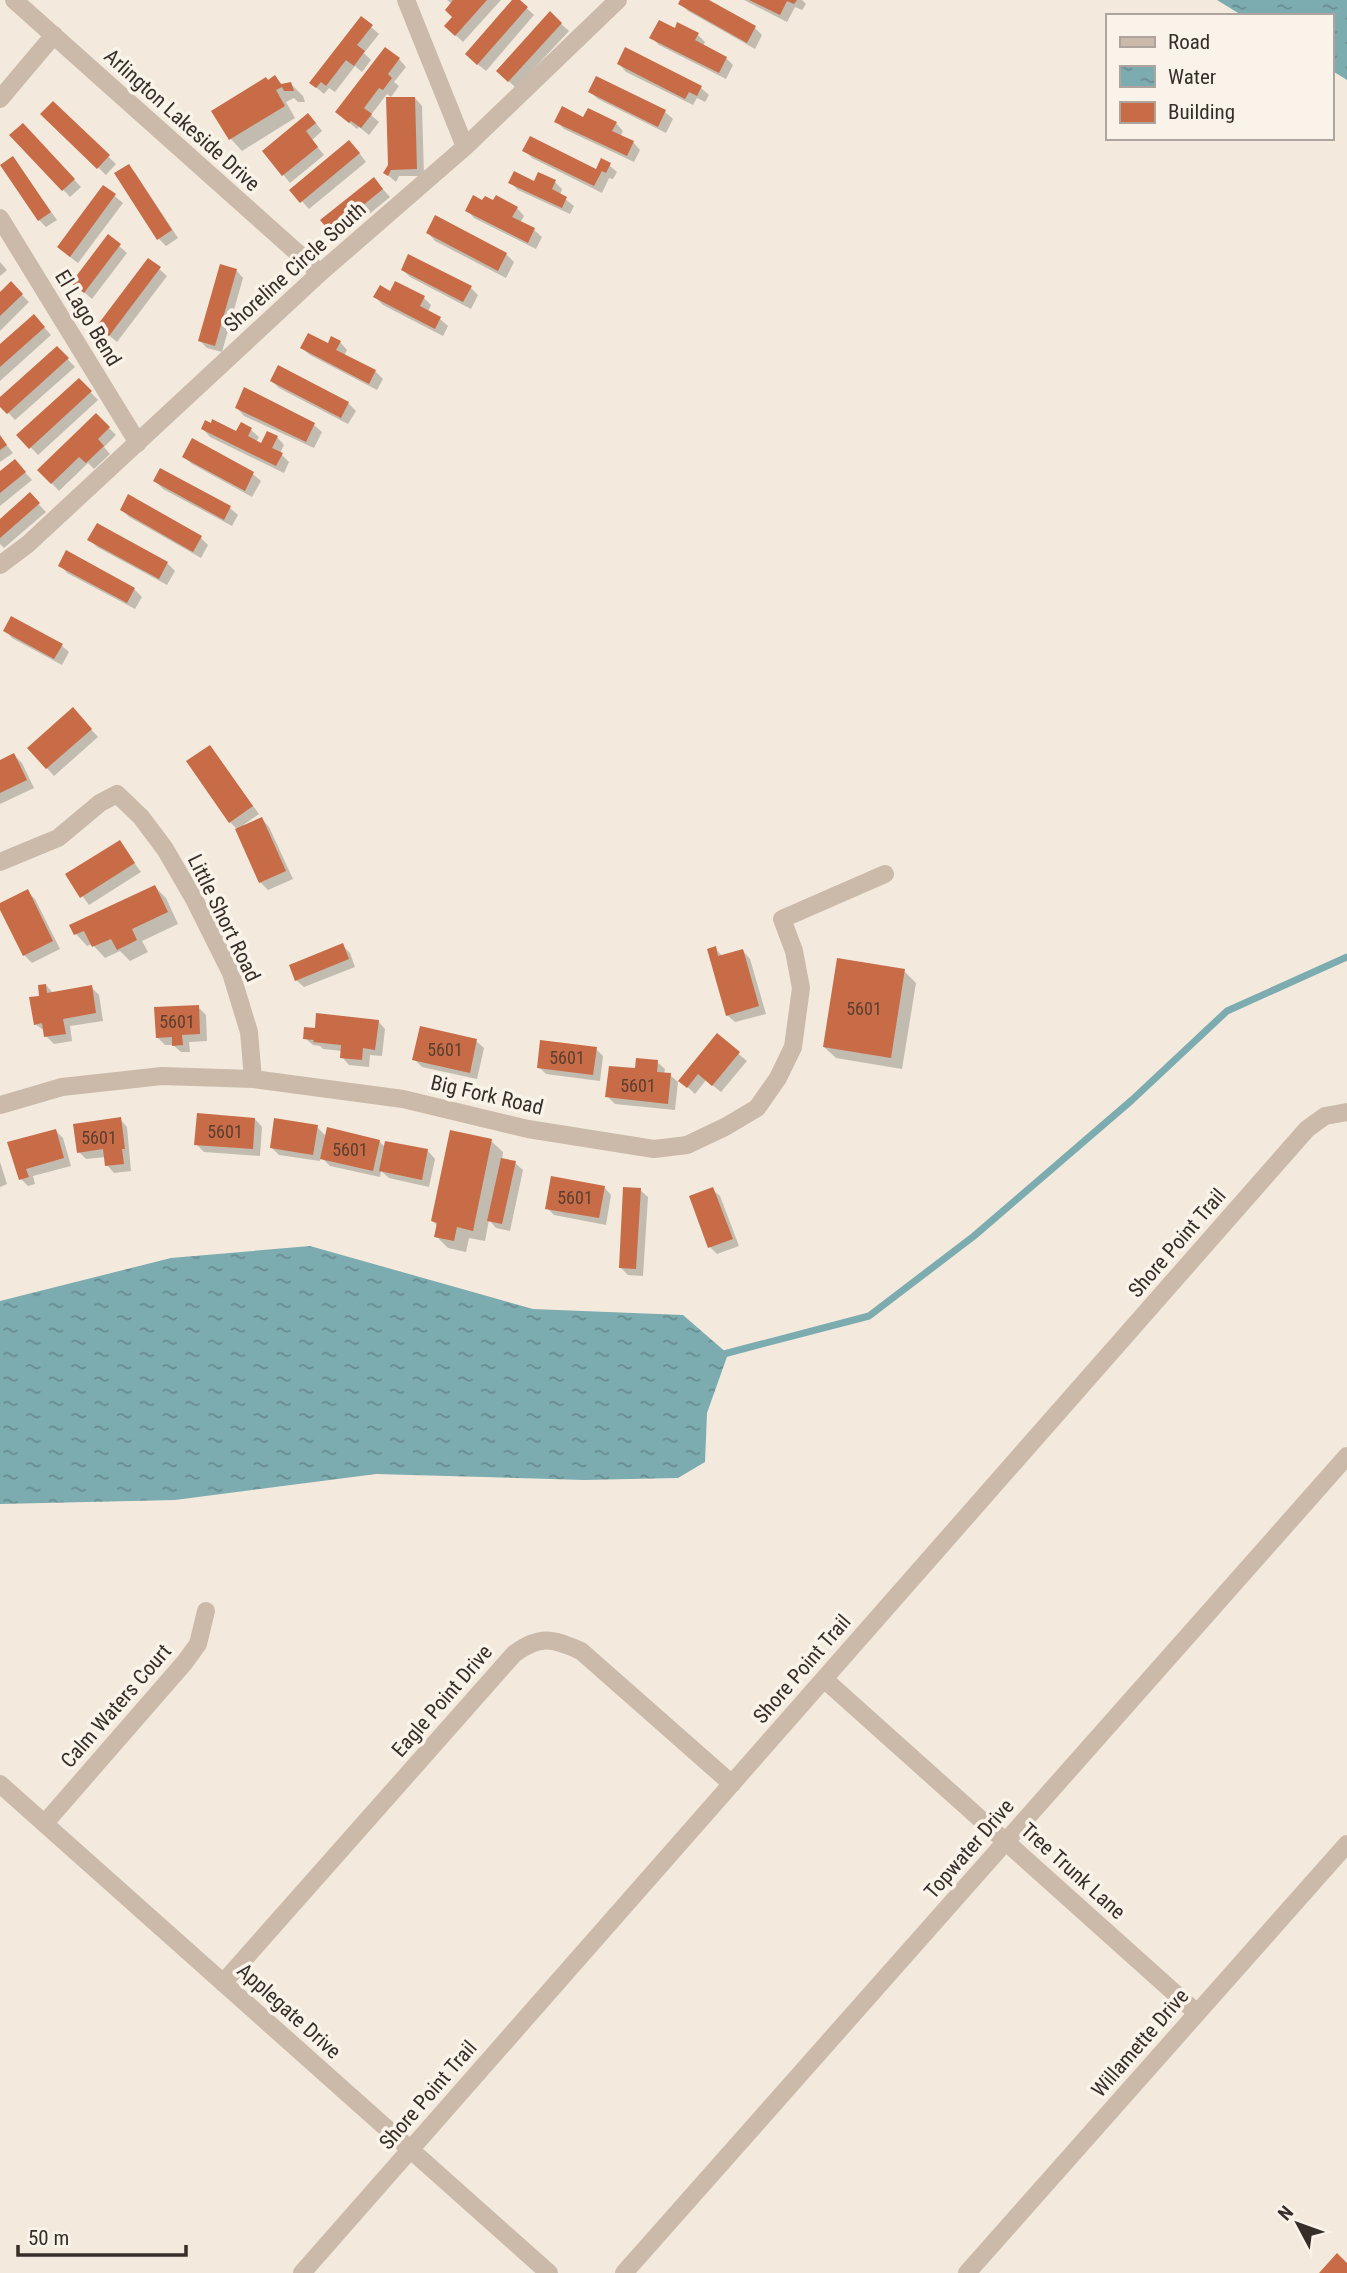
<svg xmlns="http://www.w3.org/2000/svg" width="1347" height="2273" font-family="'Roboto Condensed',sans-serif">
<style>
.water{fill:url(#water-ripples)}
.shadow{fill:#0003}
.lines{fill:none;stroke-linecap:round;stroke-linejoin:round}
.stream{stroke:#7cacb0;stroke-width:7}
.building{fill:#c76c47}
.minor{stroke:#cbbaa9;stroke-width:18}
.labels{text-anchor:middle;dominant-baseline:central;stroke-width:7;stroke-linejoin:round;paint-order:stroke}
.number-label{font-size:18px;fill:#5c3e30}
.street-label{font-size:21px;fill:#382e29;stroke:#faf3ea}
</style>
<defs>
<pattern id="water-ripples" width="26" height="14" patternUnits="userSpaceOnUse" patternTransform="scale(1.75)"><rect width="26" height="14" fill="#7cacb0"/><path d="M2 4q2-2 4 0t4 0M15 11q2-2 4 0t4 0" fill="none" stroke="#678c8f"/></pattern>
</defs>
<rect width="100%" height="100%" fill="#f3eadd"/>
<!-- water -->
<path class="water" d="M 1217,0 L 1347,0 L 1347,80 L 1331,70 L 1331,16 L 1243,16 Z
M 310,1246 L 533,1309 L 683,1315 L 728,1354 L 707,1413 L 705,1462 L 678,1478 L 584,1480 L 376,1474 L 175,1500 L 0,1504 L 0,1301 L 171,1258 Z"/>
<!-- shadow -->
<path class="shadow" d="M 447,0 L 501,0 L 463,42 L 446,26 L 454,17 L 452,4 Z
M 514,0 L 518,0 L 534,15 L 486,71 L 475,62 Z
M 682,0 L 706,0 L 755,28 L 762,35 L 755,49 L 688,11 L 680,3 Z
M 744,0 L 802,0 L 806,4 L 802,10 L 795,7 L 787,22 Z
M 550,14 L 569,31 L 516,88 L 498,71 Z
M 361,18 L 379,34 L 364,53 L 371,60 L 362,72 L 355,66 L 335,92 L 329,88 L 324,94 L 311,83 Z
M 676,30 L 698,35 L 705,42 L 703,46 L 726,58 L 733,65 L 726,79 L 659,45 L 652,38 Z
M 626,50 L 701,88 L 709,95 L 705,102 L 697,98 L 693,105 L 626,72 L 619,64 Z
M 399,59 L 406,67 L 394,82 L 399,86 L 391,97 L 387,94 L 371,115 L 379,122 L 369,135 L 359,127 L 357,129 L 345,119 Z
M 275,78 L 283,85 L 291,84 L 303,96 L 305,102 L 298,102 L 294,98 L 286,102 L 295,118 L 242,151 L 231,139 L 214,111 Z
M 597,78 L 665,112 L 673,119 L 666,133 L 598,99 L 590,92 Z
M 415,98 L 422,106 L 424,176 L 399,176 L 396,182 L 385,173 Z
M 53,104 L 116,164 L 106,175 L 42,114 Z
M 584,119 L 616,123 L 623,131 L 620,137 L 633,142 L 640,150 L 634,162 L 564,129 L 556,121 Z
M 316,123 L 322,131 L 312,140 L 324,155 L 290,183 L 264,151 Z
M 30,132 L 81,187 L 70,197 L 12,135 Z
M 357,150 L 366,162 L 309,209 L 292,190 Z
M 524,150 L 597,171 L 609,165 L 617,172 L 613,179 L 609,178 L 602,193 L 532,158 Z
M 13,158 L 57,220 L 46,227 L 39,220 Z
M 129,166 L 136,174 L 178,238 L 166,246 L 159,239 Z
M 555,182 L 562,189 L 560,195 L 574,206 L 570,214 L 518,190 L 511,183 Z
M 104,187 L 123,203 L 78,263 L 66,254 Z
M 381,187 L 390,197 L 339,239 L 323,221 Z
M 483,202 L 517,208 L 524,216 L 520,223 L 534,230 L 542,237 L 536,249 L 474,218 L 467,210 Z
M 428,233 L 506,254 L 514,262 L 506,278 L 435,241 Z
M 119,246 L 127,253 L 92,299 L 73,283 Z
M 0,262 L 7,270 L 0,276 Z
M 159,269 L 167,276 L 117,342 L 99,327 Z
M 236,270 L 243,278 L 222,352 L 207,348 L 200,341 Z
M 403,270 L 471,288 L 478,295 L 471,309 L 410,277 Z
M 11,284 L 29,302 L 0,331 L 0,295 Z
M 391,293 L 424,298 L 431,305 L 428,312 L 440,319 L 448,326 L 443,336 L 383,305 L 375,297 Z
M 41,324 L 51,335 L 0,381 L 0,347 Z
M 340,342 L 347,350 L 344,356 L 375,371 L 383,379 L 377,390 L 310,355 L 302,348 Z
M 57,348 L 75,367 L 15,420 L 0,404 L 0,400 Z
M 79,380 L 98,400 L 38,455 L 19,435 Z
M 272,381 L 348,403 L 356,411 L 348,424 L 279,388 Z
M 237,408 L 314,425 L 322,432 L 314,448 L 244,416 Z
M 96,415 L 116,435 L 104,447 L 110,454 L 94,469 L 88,463 L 59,491 L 39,470 Z
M 203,429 L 237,433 L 251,430 L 259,437 L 256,442 L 262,445 L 277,437 L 284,445 L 280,453 L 289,462 L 284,473 L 210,437 Z
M 0,437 L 13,453 L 0,462 Z
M 193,441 L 253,474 L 261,481 L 252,497 L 192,464 L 184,457 Z
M 22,469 L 32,480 L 0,506 L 0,473 Z
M 161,470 L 230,508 L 238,515 L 232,526 L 163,489 L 155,481 Z
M 30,495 L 46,512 L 4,548 L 0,544 L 0,521 Z
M 122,510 L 201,538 L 208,545 L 201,558 L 129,517 Z
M 90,540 L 167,563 L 175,571 L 167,585 L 97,547 Z
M 60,565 L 134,589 L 142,597 L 135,609 L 67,573 Z
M 5,630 L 61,645 L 69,652 L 62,665 L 12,638 Z
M 80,717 L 98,737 L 54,776 L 29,748 Z
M 210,747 L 259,814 L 242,826 L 262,819 L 269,827 L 293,879 L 268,890 L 260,882 L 238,830 L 230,822 Z
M 14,755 L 22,763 L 34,788 L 0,804 L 0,762 Z
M 119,842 L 141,872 L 89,905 L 67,875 Z
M 155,887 L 166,898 L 178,924 L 142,941 L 148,952 L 130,961 L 120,951 L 105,958 L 92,944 L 87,946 L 76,934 Z
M 27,891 L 35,899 L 60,949 L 32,963 L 24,955 L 0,907 Z
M 342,945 L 350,953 L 355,967 L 304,987 L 296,980 Z
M 715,948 L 723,957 L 743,951 L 750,959 L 766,1014 L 735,1022 L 727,1015 Z
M 904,971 L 916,983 L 902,1069 L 836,1058 L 824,1047 Z
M 46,985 L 53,993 L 91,987 L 99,995 L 103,1021 L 70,1026 L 72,1041 L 54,1044 L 46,1036 L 45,1031 L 35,1024 Z
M 198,1007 L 206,1015 L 207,1041 L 189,1042 L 190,1052 L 181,1052 L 173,1045 L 165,1045 L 157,1037 Z
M 378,1021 L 385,1029 L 382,1056 L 370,1055 L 369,1067 L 349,1065 L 342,1057 L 342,1051 L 323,1049 L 320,1046 L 313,1045 L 305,1038 L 316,1030 Z
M 717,1036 L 747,1061 L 721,1092 L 706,1080 L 695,1094 L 681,1081 Z
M 476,1041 L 484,1048 L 477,1079 L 422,1067 L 414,1059 Z
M 596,1049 L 603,1056 L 600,1081 L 546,1074 L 539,1067 Z
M 657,1062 L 665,1069 L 664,1074 L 670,1075 L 678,1082 L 675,1110 L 615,1104 L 607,1096 L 637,1070 Z
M 120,1119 L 127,1127 L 131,1171 L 114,1173 L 107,1165 L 106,1157 L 86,1159 L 79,1152 Z
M 255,1119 L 262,1127 L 260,1156 L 204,1152 L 196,1144 Z
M 317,1127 L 327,1137 L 379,1141 L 386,1148 L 428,1151 L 435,1159 L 429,1187 L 389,1178 L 381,1171 L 380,1177 L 330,1166 L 321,1157 L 320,1161 L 279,1155 L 272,1148 Z
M 56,1131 L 63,1138 L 71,1166 L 33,1176 L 35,1184 L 28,1186 L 21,1179 L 9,1143 Z
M 491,1141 L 503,1152 L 502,1160 L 515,1163 L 523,1170 L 510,1231 L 496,1228 L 489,1220 L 485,1241 L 469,1238 L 466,1252 L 448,1248 L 436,1236 L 438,1227 L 433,1221 Z
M 0,1162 L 7,1184 L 0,1187 Z
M 604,1187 L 611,1195 L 606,1225 L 554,1215 L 547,1208 Z
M 712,1189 L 720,1196 L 739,1246 L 717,1254 L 710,1247 Z
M 640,1190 L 648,1197 L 643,1276 L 628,1275 L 621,1268 Z"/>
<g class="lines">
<!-- stream -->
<path class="stream" d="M 720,1355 L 869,1316 L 974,1236 L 1132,1100 L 1227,1011 L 1347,957"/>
</g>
<!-- building -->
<path class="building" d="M 453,0 L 487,0 L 455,36 L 444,26 L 452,17 L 445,10 Z
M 512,0 L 520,0 L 528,7 L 477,65 L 465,54 Z
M 680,0 L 709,0 L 756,26 L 747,43 L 678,4 Z
M 749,0 L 797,0 L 794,4 L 787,1 L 780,15 Z
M 550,11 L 562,23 L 508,82 L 496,71 Z
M 361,16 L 373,25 L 357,45 L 365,51 L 354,66 L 346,60 L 326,86 L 321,82 L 316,88 L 309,83 Z
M 659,20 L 675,28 L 677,22 L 699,33 L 695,40 L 727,57 L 719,73 L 649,38 Z
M 385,47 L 400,58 L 388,74 L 392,78 L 383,90 L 379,88 L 364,108 L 372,114 L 361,128 L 351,121 L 349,123 L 335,112 Z
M 625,47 L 702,86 L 697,96 L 689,92 L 685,99 L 617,64 Z
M 275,75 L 281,84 L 291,82 L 294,91 L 284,91 L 282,87 L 276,90 L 285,106 L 229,140 L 211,111 L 266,77 L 268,80 Z
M 596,76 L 666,110 L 658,127 L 588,92 Z
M 386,97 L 415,97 L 417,169 L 391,170 L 388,176 L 383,173 L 388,165 Z
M 53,101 L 110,155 L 97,169 L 40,114 Z
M 562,106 L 583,117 L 588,108 L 617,122 L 612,131 L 634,141 L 627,156 L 554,122 Z
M 308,113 L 316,123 L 306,131 L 318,147 L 282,176 L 262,151 Z
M 23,123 L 75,179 L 62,191 L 9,135 Z
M 530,136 L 596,169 L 601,158 L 611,163 L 606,173 L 602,171 L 594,186 L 522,151 Z
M 349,140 L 360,153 L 300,203 L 289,190 Z
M 13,156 L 51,212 L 38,221 L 0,165 Z
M 129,164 L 172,230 L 157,240 L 114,173 Z
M 514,171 L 534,181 L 538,172 L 556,180 L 552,189 L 567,197 L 562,208 L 508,183 Z
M 374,177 L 383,189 L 330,232 L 320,220 Z
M 103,185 L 116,194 L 70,257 L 57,247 Z
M 473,195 L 482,200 L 485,196 L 493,200 L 496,195 L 518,207 L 512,217 L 535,228 L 528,243 L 465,211 Z
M 435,215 L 507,253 L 498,271 L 426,233 Z
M 108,234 L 121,244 L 84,293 L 71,283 Z
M 408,254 L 472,286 L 463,302 L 401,270 Z
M 148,258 L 161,267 L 109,336 L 96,327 Z
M 220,264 L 237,269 L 215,346 L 198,341 Z
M 11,281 L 23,294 L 0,316 L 0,292 Z
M 395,281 L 425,296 L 420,306 L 441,317 L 435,329 L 373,297 L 380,285 L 390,291 Z
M 34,314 L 45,327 L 0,367 L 0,344 Z
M 308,333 L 328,343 L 331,336 L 341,341 L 336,350 L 376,370 L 369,384 L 300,348 Z
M 57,346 L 69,358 L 7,414 L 0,407 L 0,397 Z
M 278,365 L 349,402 L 341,418 L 270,381 Z
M 79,378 L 92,391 L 29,449 L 16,435 Z
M 244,387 L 315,423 L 306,442 L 235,408 Z
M 96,413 L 110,427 L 98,439 L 104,446 L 86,463 L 79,457 L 51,484 L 37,470 Z
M 212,419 L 236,431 L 241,422 L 252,428 L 248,436 L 261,443 L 267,431 L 278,436 L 272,448 L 283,453 L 276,466 L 201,429 L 205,420 L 211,423 Z
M 0,435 L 7,445 L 0,450 Z
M 192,438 L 254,472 L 245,491 L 182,457 Z
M 15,459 L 26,472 L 0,493 L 0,471 Z
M 160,468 L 231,506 L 224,520 L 153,481 Z
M 30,492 L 40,503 L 0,538 L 0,519 Z
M 128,494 L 202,536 L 193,552 L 120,510 Z
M 97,523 L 168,562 L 159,579 L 87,540 Z
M 66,550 L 135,588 L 127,603 L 58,566 Z
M 11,616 L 63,644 L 54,659 L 3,631 Z
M 73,707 L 92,729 L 46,769 L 27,748 Z
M 210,745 L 253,806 L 229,823 L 186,761 Z
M 14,753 L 27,780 L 0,793 L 0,760 Z
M 262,817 L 286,871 L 259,883 L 235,829 Z
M 120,840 L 135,863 L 80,898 L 65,874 Z
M 155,885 L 168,912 L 132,929 L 137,940 L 117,950 L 111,939 L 92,947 L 84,931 L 74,935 L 69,925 Z
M 28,889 L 53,941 L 23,956 L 0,910 L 0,903 Z
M 343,943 L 349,959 L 295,981 L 289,965 Z
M 716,946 L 718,956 L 743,949 L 759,1006 L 726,1016 L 707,949 Z
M 837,958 L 905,969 L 891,1058 L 823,1047 Z
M 46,984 L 47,993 L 92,985 L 96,1013 L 63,1019 L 66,1034 L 44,1037 L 42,1023 L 34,1025 L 29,997 L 39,996 L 38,985 Z
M 199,1005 L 200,1034 L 182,1035 L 183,1045 L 172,1046 L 172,1037 L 156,1038 L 154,1007 Z
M 316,1013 L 379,1020 L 375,1050 L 363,1048 L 362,1060 L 340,1058 L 341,1045 L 313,1042 L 314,1040 L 303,1039 L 304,1027 L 315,1028 Z
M 420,1026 L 477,1039 L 470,1073 L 412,1060 Z
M 717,1033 L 740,1052 L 712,1086 L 698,1074 L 687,1088 L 678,1081 Z
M 540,1040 L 597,1047 L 593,1075 L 537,1068 Z
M 636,1058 L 658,1060 L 657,1072 L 671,1073 L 668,1104 L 605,1097 L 609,1066 L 635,1068 Z
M 197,1113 L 255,1118 L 253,1149 L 194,1145 Z
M 121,1117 L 125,1149 L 122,1149 L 124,1164 L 105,1166 L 103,1149 L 77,1153 L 73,1124 Z
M 274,1118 L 318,1125 L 313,1155 L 270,1148 Z
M 327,1127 L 380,1140 L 373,1171 L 320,1159 Z
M 56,1129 L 64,1158 L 26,1169 L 29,1177 L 19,1180 L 7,1142 Z
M 450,1130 L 492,1139 L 473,1231 L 457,1227 L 454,1241 L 434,1237 L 437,1223 L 431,1221 Z
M 385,1141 L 428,1149 L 422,1180 L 379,1171 Z
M 501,1158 L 516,1161 L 502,1224 L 487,1221 Z
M 551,1176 L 605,1186 L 599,1218 L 545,1209 Z
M 623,1187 L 641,1188 L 636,1269 L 619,1268 Z
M 713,1187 L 733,1239 L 708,1248 L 689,1196 Z
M 1337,2253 L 1347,2263 L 1347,2273 L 1319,2273 Z"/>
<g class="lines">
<!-- minor -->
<path class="minor" d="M 14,0 L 320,273
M 406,0 L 465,147
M 0,99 L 54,35
M 0,218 L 138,443
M 0,565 L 28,544 L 320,273 L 465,147 L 618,0
M 0,862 L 58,838 L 100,803 L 117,794 L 141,817 L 165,849 L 194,899 L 231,973 L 249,1032 L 253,1079
M 0,1105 L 62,1087 L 162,1076 L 253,1079 L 403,1099 L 528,1129 L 654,1149 L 687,1145 L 725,1127 L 757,1108 L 778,1078 L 793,1047 L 801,988 L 794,951 L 782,919 L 885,874
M 824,1679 L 1197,2013
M 0,1784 L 549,2273
M 45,1823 L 185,1662 L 198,1644 L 206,1611
M 223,1983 L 514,1654 C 539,1635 553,1638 581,1651 L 732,1784
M 302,2273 L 1307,1129 L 1325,1116 L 1347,1112
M 624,2273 L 1347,1456
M 967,2273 L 1347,1844"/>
</g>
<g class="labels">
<!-- number labels -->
<g class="number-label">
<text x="864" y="1008">5601</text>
<text x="177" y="1021">5601</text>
<text x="445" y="1049">5601</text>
<text x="567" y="1057">5601</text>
<text x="638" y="1085">5601</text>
<text x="225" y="1131">5601</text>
<text x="99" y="1137">5601</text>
<text x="350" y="1149">5601</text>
<text x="575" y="1197">5601</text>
</g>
<!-- street labels -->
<g class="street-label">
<text transform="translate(182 120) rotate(42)">Arlington Lakeside Drive</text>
<text transform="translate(295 267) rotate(-42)">Shoreline Circle South</text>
<text transform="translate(88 318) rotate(59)">El Lago Bend</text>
<text transform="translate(224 918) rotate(64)">Little Short Road</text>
<text transform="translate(487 1095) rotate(13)">Big Fork Road</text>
<text transform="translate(1177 1243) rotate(-49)">Shore Point Trail</text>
<text transform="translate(802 1669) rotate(-49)">Shore Point Trail</text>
<text transform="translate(442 1701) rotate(-49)">Eagle Point Drive</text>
<text transform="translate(116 1706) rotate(-49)">Calm Waters Court</text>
<text transform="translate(969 1849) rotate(-49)">Topwater Drive</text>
<text transform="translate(1073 1871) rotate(42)">Tree Trunk Lane</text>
<text transform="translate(289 2011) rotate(42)">Applegate Drive</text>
<text transform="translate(1140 2043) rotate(-49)">Willamette Drive</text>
<text transform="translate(428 2095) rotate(-49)">Shore Point Trail</text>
</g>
</g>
<!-- legend -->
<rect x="1106" y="14" width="228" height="126" fill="#faf3ea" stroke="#aca49d" stroke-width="2"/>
<rect x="1120" y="37" width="35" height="10" fill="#cbbaa9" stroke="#aca49d" stroke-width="2"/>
<text x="1168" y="49" font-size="21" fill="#382e29">Road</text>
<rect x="1120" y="66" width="35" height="21" fill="url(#water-ripples)" stroke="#aca49d" stroke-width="2"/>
<text x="1168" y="84" font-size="21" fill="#382e29">Water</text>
<rect x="1120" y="102" width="35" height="21" fill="#c76c47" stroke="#aca49d" stroke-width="2"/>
<text x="1168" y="119" font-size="21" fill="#382e29">Building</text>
<!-- north arrow -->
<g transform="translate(1298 2224) rotate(311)" stroke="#faf3ea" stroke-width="5" paint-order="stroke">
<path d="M0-5L12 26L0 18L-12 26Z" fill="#382e29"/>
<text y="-10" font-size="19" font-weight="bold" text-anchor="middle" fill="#382e29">N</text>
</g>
<!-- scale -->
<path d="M18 2245v10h168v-10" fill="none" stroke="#382e29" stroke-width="3.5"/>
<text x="28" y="2245" font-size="21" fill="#382e29" stroke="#faf3ea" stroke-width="5" paint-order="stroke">50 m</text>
</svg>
